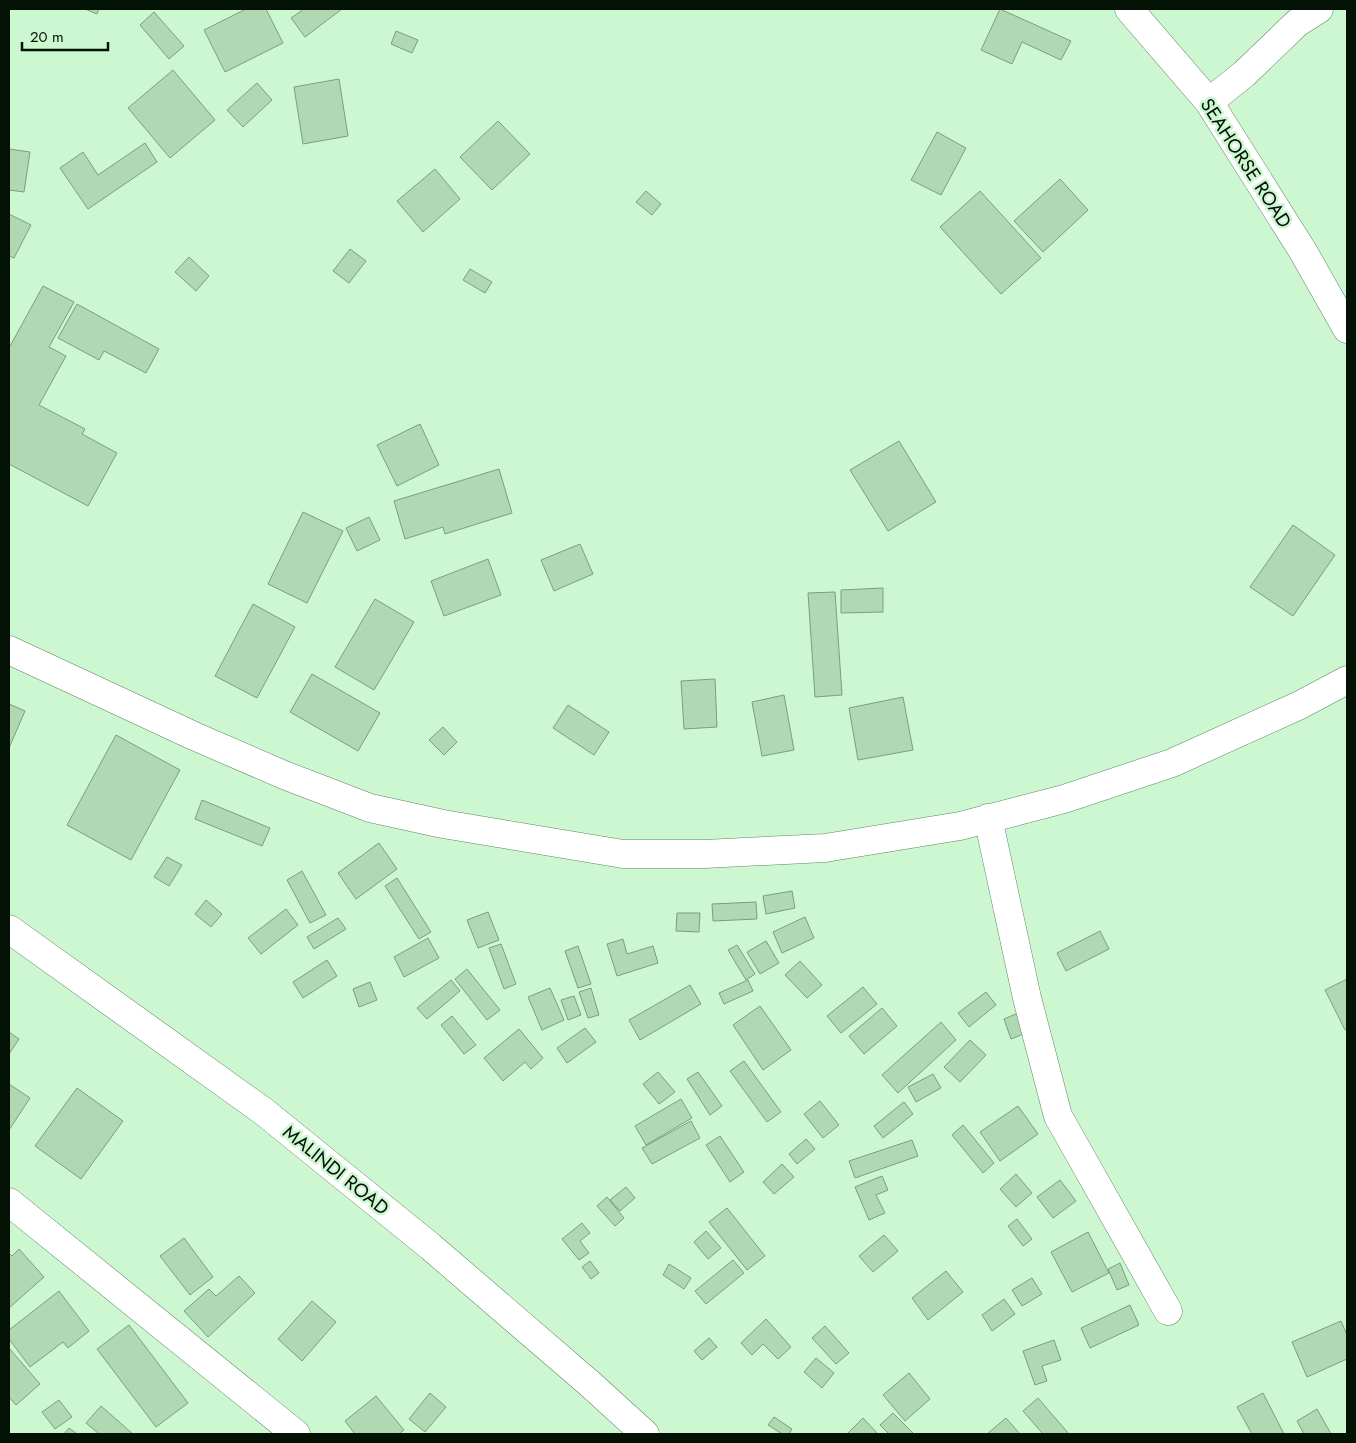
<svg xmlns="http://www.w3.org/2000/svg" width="1356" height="1443" font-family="Jost,sans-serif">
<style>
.building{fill:#b0d9b3;stroke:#79a07c}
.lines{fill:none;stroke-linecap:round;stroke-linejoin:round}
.minor-casing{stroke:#608663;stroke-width:29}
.highway-casing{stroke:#608663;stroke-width:29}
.minor{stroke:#fff;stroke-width:28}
.highway{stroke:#fff;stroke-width:28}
.labels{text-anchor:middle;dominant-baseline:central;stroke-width:5;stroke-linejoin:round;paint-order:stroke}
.street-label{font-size:19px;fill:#041206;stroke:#cdf7d0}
</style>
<rect width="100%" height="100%" fill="#cdf7d0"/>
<!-- building -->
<path class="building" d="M 85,9 L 99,9 L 97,14 Z
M 246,9 L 266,9 L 283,43 L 225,72 L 204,30 Z
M 304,9 L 342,9 L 305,37 L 291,18 Z
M 1000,9 L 1071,41 L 1061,60 L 1022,42 L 1012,64 L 981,50 Z
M 154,12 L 184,46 L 169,59 L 140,25 Z
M 396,31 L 418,40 L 412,53 L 391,44 Z
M 173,70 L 215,120 L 170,158 L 128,108 Z
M 339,79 L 348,136 L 303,144 L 294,87 Z
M 257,83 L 272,100 L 243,127 L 227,110 Z
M 498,121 L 530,154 L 492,190 L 460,157 Z
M 937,132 L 966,148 L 941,195 L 911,180 Z
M 145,143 L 157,162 L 88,209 L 60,168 L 83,152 L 98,175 Z
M 9,149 L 30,152 L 24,192 L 9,190 Z
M 435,169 L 460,199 L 423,232 L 397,201 Z
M 1060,179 L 1088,210 L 1043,252 L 1014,221 Z
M 646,191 L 661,204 L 652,215 L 636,202 Z
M 980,191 L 1041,258 L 1001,294 L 940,227 Z
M 9,214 L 31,225 L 14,258 L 9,256 Z
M 350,249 L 366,261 L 349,283 L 333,271 Z
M 189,257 L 209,276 L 196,291 L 175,272 Z
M 470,269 L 492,282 L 485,293 L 463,280 Z
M 43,286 L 74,302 L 49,347 L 66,356 L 39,405 L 85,429 L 82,434 L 117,453 L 88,506 L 9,464 L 9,348 Z
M 77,304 L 159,349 L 146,373 L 104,351 L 99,360 L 58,338 Z
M 420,424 L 439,465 L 397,486 L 377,445 Z
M 899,441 L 936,502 L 888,531 L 850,470 Z
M 499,469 L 512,513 L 445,534 L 443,527 L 405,539 L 394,501 Z
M 303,512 L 343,531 L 307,603 L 268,584 Z
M 369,517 L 380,540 L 357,551 L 346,528 Z
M 1293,525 L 1335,555 L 1293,616 L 1250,587 Z
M 580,544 L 593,574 L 554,591 L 541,560 Z
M 488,559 L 501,595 L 444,616 L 431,581 Z
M 883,588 L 883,612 L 841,613 L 841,590 Z
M 835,592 L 842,695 L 815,697 L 808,593 Z
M 375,599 L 414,622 L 374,690 L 335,667 Z
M 253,604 L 295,627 L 257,698 L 215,676 Z
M 312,674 L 380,713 L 358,751 L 290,712 Z
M 715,679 L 717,727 L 684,729 L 681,681 Z
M 784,695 L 794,750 L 762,756 L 752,702 Z
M 903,697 L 913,750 L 858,760 L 849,708 Z
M 9,704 L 25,711 L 9,748 Z
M 568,705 L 609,732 L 594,755 L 553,728 Z
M 443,727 L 457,742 L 444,755 L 429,740 Z
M 116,735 L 180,770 L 131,860 L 67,825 Z
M 202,800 L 270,828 L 262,846 L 195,819 Z
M 379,843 L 397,869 L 356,899 L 338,873 Z
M 167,857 L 182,865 L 169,886 L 154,877 Z
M 302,871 L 326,915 L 310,923 L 287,880 Z
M 397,878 L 431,932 L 419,939 L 385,886 Z
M 792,891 L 795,908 L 766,914 L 763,896 Z
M 206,900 L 222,914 L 211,927 L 195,914 Z
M 756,902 L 757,919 L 713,921 L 712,904 Z
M 286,909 L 298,925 L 261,954 L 248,938 Z
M 488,912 L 499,940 L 478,948 L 467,920 Z
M 677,913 L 700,913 L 699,932 L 676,931 Z
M 805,917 L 814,938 L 782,953 L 773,932 Z
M 338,918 L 346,929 L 314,949 L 307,937 Z
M 1100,931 L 1109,949 L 1066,971 L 1057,953 Z
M 428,938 L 439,958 L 404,977 L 394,957 Z
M 623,939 L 627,954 L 653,946 L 658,963 L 617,976 L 607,944 Z
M 766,941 L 779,963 L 760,974 L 747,952 Z
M 501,944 L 516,984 L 504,989 L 489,948 Z
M 737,945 L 755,974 L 746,980 L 728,950 Z
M 578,946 L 591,984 L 578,988 L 565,951 Z
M 327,960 L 337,976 L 303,998 L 293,982 Z
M 800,961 L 822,985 L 807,998 L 785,975 Z
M 467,969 L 500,1010 L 487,1020 L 455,979 Z
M 1347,979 L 1347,1029 L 1345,1030 L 1325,990 Z
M 451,980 L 460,991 L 427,1019 L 417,1008 Z
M 748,980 L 753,991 L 724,1004 L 719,993 Z
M 370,982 L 377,1000 L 359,1007 L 353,989 Z
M 690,985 L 701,1004 L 640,1040 L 629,1020 Z
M 863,987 L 877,1004 L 841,1033 L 827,1016 Z
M 550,988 L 564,1020 L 542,1030 L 528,997 Z
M 591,988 L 599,1015 L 588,1018 L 579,992 Z
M 986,992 L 996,1005 L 969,1027 L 958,1013 Z
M 574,996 L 581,1015 L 568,1020 L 561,1000 Z
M 760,1006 L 791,1050 L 763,1070 L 733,1025 Z
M 882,1008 L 897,1026 L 864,1054 L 849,1036 Z
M 1018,1013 L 1026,1033 L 1011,1039 L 1004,1019 Z
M 452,1016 L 476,1045 L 464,1054 L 441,1025 Z
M 941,1022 L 956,1040 L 898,1093 L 882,1075 Z
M 585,1028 L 596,1042 L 567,1063 L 557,1048 Z
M 519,1029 L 543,1058 L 531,1069 L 525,1062 L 503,1081 L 484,1058 Z
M 9,1032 L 19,1039 L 9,1054 Z
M 970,1040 L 986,1055 L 960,1082 L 944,1067 Z
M 744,1061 L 781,1112 L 767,1122 L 730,1071 Z
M 658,1072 L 675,1092 L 659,1104 L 643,1084 Z
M 698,1072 L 722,1106 L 710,1115 L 687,1079 Z
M 933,1074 L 941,1088 L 916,1102 L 908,1087 Z
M 9,1084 L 30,1098 L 9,1130 Z
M 77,1088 L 123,1121 L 81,1179 L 35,1146 Z
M 681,1099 L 692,1118 L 646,1145 L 635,1126 Z
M 820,1101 L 839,1125 L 823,1138 L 804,1114 Z
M 904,1102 L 913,1114 L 883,1138 L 874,1126 Z
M 1018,1106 L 1038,1134 L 1000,1161 L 980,1132 Z
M 691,1121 L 700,1138 L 652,1164 L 642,1148 Z
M 963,1125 L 994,1163 L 983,1173 L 952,1135 Z
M 720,1136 L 744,1172 L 730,1182 L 706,1145 Z
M 806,1139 L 815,1149 L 797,1164 L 789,1154 Z
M 912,1140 L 918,1156 L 855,1178 L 849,1161 Z
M 782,1164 L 794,1177 L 774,1194 L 763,1182 Z
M 1016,1174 L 1032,1193 L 1016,1207 L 1000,1189 Z
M 882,1176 L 888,1190 L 876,1195 L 885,1213 L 869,1220 L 855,1187 Z
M 1060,1180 L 1076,1201 L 1053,1218 L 1037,1197 Z
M 626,1187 L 635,1198 L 620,1211 L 610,1200 Z
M 607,1197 L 624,1218 L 615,1226 L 597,1206 Z
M 727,1208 L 765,1256 L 747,1270 L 709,1222 Z
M 1017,1219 L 1032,1239 L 1023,1246 L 1008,1226 Z
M 582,1223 L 590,1233 L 580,1241 L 589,1253 L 579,1260 L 562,1239 Z
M 706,1231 L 721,1248 L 708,1259 L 694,1242 Z
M 1088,1232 L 1109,1273 L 1072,1292 L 1051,1252 Z
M 884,1235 L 898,1251 L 873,1272 L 859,1256 Z
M 184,1238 L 213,1277 L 190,1295 L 160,1256 Z
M 19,1249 L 44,1277 L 9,1308 L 9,1253 L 12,1256 Z
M 733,1260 L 744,1273 L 706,1304 L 695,1291 Z
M 590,1261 L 599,1273 L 591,1279 L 582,1267 Z
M 1120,1263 L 1129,1285 L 1117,1290 L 1108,1269 Z
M 669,1264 L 691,1278 L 684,1289 L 663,1275 Z
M 946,1271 L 963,1292 L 928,1320 L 912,1298 Z
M 239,1276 L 255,1293 L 208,1337 L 184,1311 L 209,1289 L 216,1296 Z
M 1032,1278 L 1042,1294 L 1022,1306 L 1012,1290 Z
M 59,1291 L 89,1331 L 68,1348 L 63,1342 L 30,1367 L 9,1339 L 9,1330 Z
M 1004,1299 L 1015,1314 L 992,1331 L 982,1315 Z
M 312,1301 L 336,1322 L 302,1361 L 278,1339 Z
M 1130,1305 L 1139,1325 L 1090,1348 L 1081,1328 Z
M 766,1319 L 791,1347 L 778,1359 L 763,1344 L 752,1355 L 741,1343 Z
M 1341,1321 L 1347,1335 L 1347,1359 L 1307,1377 L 1292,1342 Z
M 129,1325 L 188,1403 L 156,1427 L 97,1349 Z
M 825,1326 L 849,1353 L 836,1364 L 812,1338 Z
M 709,1338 L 717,1347 L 702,1360 L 694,1351 Z
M 1054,1340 L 1061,1360 L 1042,1366 L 1047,1381 L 1035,1385 L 1023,1351 Z
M 9,1348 L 40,1384 L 16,1405 L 9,1397 Z
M 816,1358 L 834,1373 L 822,1388 L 804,1372 Z
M 909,1373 L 930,1399 L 905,1421 L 883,1395 Z
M 430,1393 L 446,1407 L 425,1432 L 409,1419 Z
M 1263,1393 L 1284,1434 L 1252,1434 L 1237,1407 Z
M 376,1396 L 404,1430 L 399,1434 L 355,1434 L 345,1421 Z
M 1038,1398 L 1069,1434 L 1043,1434 L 1023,1411 Z
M 59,1400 L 72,1417 L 55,1429 L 42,1412 Z
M 101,1406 L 133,1434 L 99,1434 L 86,1423 Z
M 1317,1409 L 1331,1434 L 1304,1434 L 1297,1421 Z
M 893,1413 L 914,1434 L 889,1434 L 880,1425 Z
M 774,1417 L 792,1429 L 789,1434 L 782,1434 L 768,1425 Z
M 863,1418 L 878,1434 L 847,1434 Z
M 1006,1418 L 1020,1434 L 987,1434 Z
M 69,1428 L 77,1434 L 64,1434 Z"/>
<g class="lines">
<defs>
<path id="minor" d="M 1129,9 L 1209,102 L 1304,253 L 1347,329
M 1209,102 L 1244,74 L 1297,23 L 1319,9
M 9,650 L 194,736 L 284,775 L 370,808 L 443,824 L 623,854 L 704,854 L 825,848 L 960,826 L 1064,799 L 1172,763 L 1300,705 L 1347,680
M 988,818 L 1027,998 L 1058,1116 L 1168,1311
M 9,1202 L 296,1434"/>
<path id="highway" d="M 9,929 L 263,1111 L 431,1247 L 589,1383 L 645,1434"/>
</defs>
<!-- minor casing -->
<use href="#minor" class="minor-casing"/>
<!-- highway casing -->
<use href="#highway" class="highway-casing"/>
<!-- minor -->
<use href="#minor" class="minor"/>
<!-- highway -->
<use href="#highway" class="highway"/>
</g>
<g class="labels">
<!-- street labels -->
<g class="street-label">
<text transform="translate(1246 163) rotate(57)">SEAHORSE ROAD</text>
<text transform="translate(336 1170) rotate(39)">MALINDI ROAD</text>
</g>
</g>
<!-- border -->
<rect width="1356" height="1443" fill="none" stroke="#041206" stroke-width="20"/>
<!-- scale -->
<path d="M22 42v8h86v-8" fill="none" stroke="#041206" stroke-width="2.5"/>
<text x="30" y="42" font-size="15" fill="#041206" stroke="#cdf7d0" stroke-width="4" paint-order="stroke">20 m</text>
</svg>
